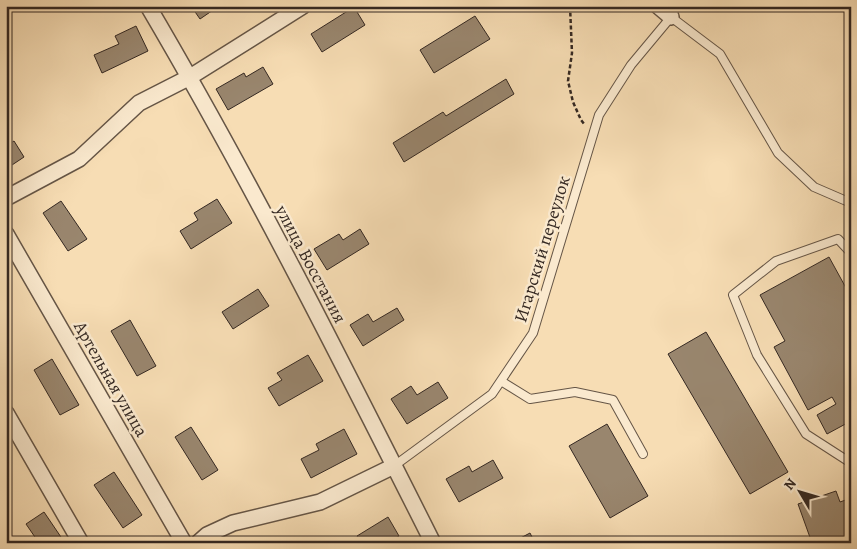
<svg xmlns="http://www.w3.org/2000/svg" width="857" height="549" font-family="Alegreya,serif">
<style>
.building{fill:#99866e;stroke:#342822}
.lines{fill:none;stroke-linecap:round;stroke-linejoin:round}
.service-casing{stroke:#655546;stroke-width:10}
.minor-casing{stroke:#655546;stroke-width:18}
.path{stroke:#342822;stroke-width:2.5;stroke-dasharray:4 2.5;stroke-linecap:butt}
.service{stroke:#fae9ce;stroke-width:8}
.minor{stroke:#fae9ce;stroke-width:15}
.labels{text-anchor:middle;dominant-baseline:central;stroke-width:5;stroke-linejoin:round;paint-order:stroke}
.street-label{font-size:18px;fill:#342822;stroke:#fae9ce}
</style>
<rect width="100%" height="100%" fill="#f7ddb4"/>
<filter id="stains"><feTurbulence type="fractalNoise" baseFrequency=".004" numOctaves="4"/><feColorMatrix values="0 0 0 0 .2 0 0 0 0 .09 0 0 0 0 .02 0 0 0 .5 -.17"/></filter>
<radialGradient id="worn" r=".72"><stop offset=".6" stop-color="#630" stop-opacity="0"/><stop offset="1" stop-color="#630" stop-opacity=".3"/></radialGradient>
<!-- building -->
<path class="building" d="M 191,6 L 219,6 L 200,19 Z
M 354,7 L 365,25 L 322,52 L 311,34 Z
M 475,16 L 490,39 L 434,73 L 420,50 Z
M 136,26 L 148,51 L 102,73 L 94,55 L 119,44 L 115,36 Z
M 263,67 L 273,84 L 228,110 L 216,89 L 244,73 L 246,77 Z
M 506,79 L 514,94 L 404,162 L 393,143 L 443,112 L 446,116 Z
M 6,140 L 9,144 L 14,141 L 24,157 L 9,167 L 6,162 Z
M 217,199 L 232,223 L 191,249 L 180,231 L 198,220 L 194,213 Z
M 61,201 L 87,239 L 68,251 L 43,213 Z
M 360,229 L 369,244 L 327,270 L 314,249 L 339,234 L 343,240 Z
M 829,257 L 851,297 L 851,421 L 827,434 L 817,415 L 836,404 L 832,397 L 808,410 L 774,347 L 785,341 L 760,295 Z
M 258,289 L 269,306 L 233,329 L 222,312 Z
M 397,308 L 404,320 L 363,346 L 350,325 L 368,314 L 373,322 Z
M 130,320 L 156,366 L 137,376 L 111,331 Z
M 706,332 L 788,472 L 750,494 L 668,354 Z
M 308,355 L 323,381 L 279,406 L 268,388 L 282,380 L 277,373 Z
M 52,359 L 79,405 L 60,415 L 34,370 Z
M 438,382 L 448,398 L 407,424 L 391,399 L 411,386 L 417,395 Z
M 607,424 L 648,496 L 610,518 L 569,446 Z
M 191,427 L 218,470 L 202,480 L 175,437 Z
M 344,429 L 357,454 L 311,478 L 301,459 L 319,450 L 316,444 Z
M 493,460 L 503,478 L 459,502 L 446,479 L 469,466 L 472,472 Z
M 114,472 L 142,515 L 123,528 L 94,485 Z
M 836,491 L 840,502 L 851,498 L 851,543 L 812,543 L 798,504 Z
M 44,512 L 65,543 L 39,543 L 26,524 Z
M 388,517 L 399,536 L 387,543 L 361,543 L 357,536 Z
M 530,533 L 535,543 L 511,543 Z"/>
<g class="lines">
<defs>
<path id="service" d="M 671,17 L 720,54 L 778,153 L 814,187 L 851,203
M 851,253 L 838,239 L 776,261 L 733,295 L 757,355 L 806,434 L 851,463
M 501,381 L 530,399 L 575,392 L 613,400 L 643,454
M 394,466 L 492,394 L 533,333 L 599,115 L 631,65 L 671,17 L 676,6"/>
<path id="minor" d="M 148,6 C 251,181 342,362 433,543
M 658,6 L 671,17
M 6,198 L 79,159 L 139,103 L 190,77 L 303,6
M 6,234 L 184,543
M 6,413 L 81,543
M 198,543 L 207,535 L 233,523 L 320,502 L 394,466"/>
</defs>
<!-- service casing -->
<use href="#service" class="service-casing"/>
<!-- minor casing -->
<use href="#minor" class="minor-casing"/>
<!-- path -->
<path class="path" d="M 570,6 L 572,53 L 568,81 L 573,102 L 581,120 L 585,125"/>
<!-- service -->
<use href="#service" class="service"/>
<!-- minor -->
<use href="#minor" class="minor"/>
</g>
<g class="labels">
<!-- street labels -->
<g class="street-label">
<text transform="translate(542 249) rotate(-73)">Игарский переулок</text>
<text transform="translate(311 264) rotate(62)">улица Восстания</text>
<text transform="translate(111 379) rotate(60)">Артельная улица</text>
</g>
</g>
<!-- margin -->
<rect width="857" height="549" fill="none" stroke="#f7ddb4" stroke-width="25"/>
<rect x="8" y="8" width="842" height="534" fill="none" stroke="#342822" stroke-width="2.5"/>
<rect x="12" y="12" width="832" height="524" fill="none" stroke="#342822"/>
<!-- north arrow -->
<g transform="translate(800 492) rotate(308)" stroke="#fae9ce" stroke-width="4" paint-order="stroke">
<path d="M0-4L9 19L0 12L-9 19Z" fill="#342822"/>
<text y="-8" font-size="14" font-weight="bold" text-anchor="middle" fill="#342822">N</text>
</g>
<rect width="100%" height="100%" filter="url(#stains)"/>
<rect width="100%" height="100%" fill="url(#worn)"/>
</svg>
